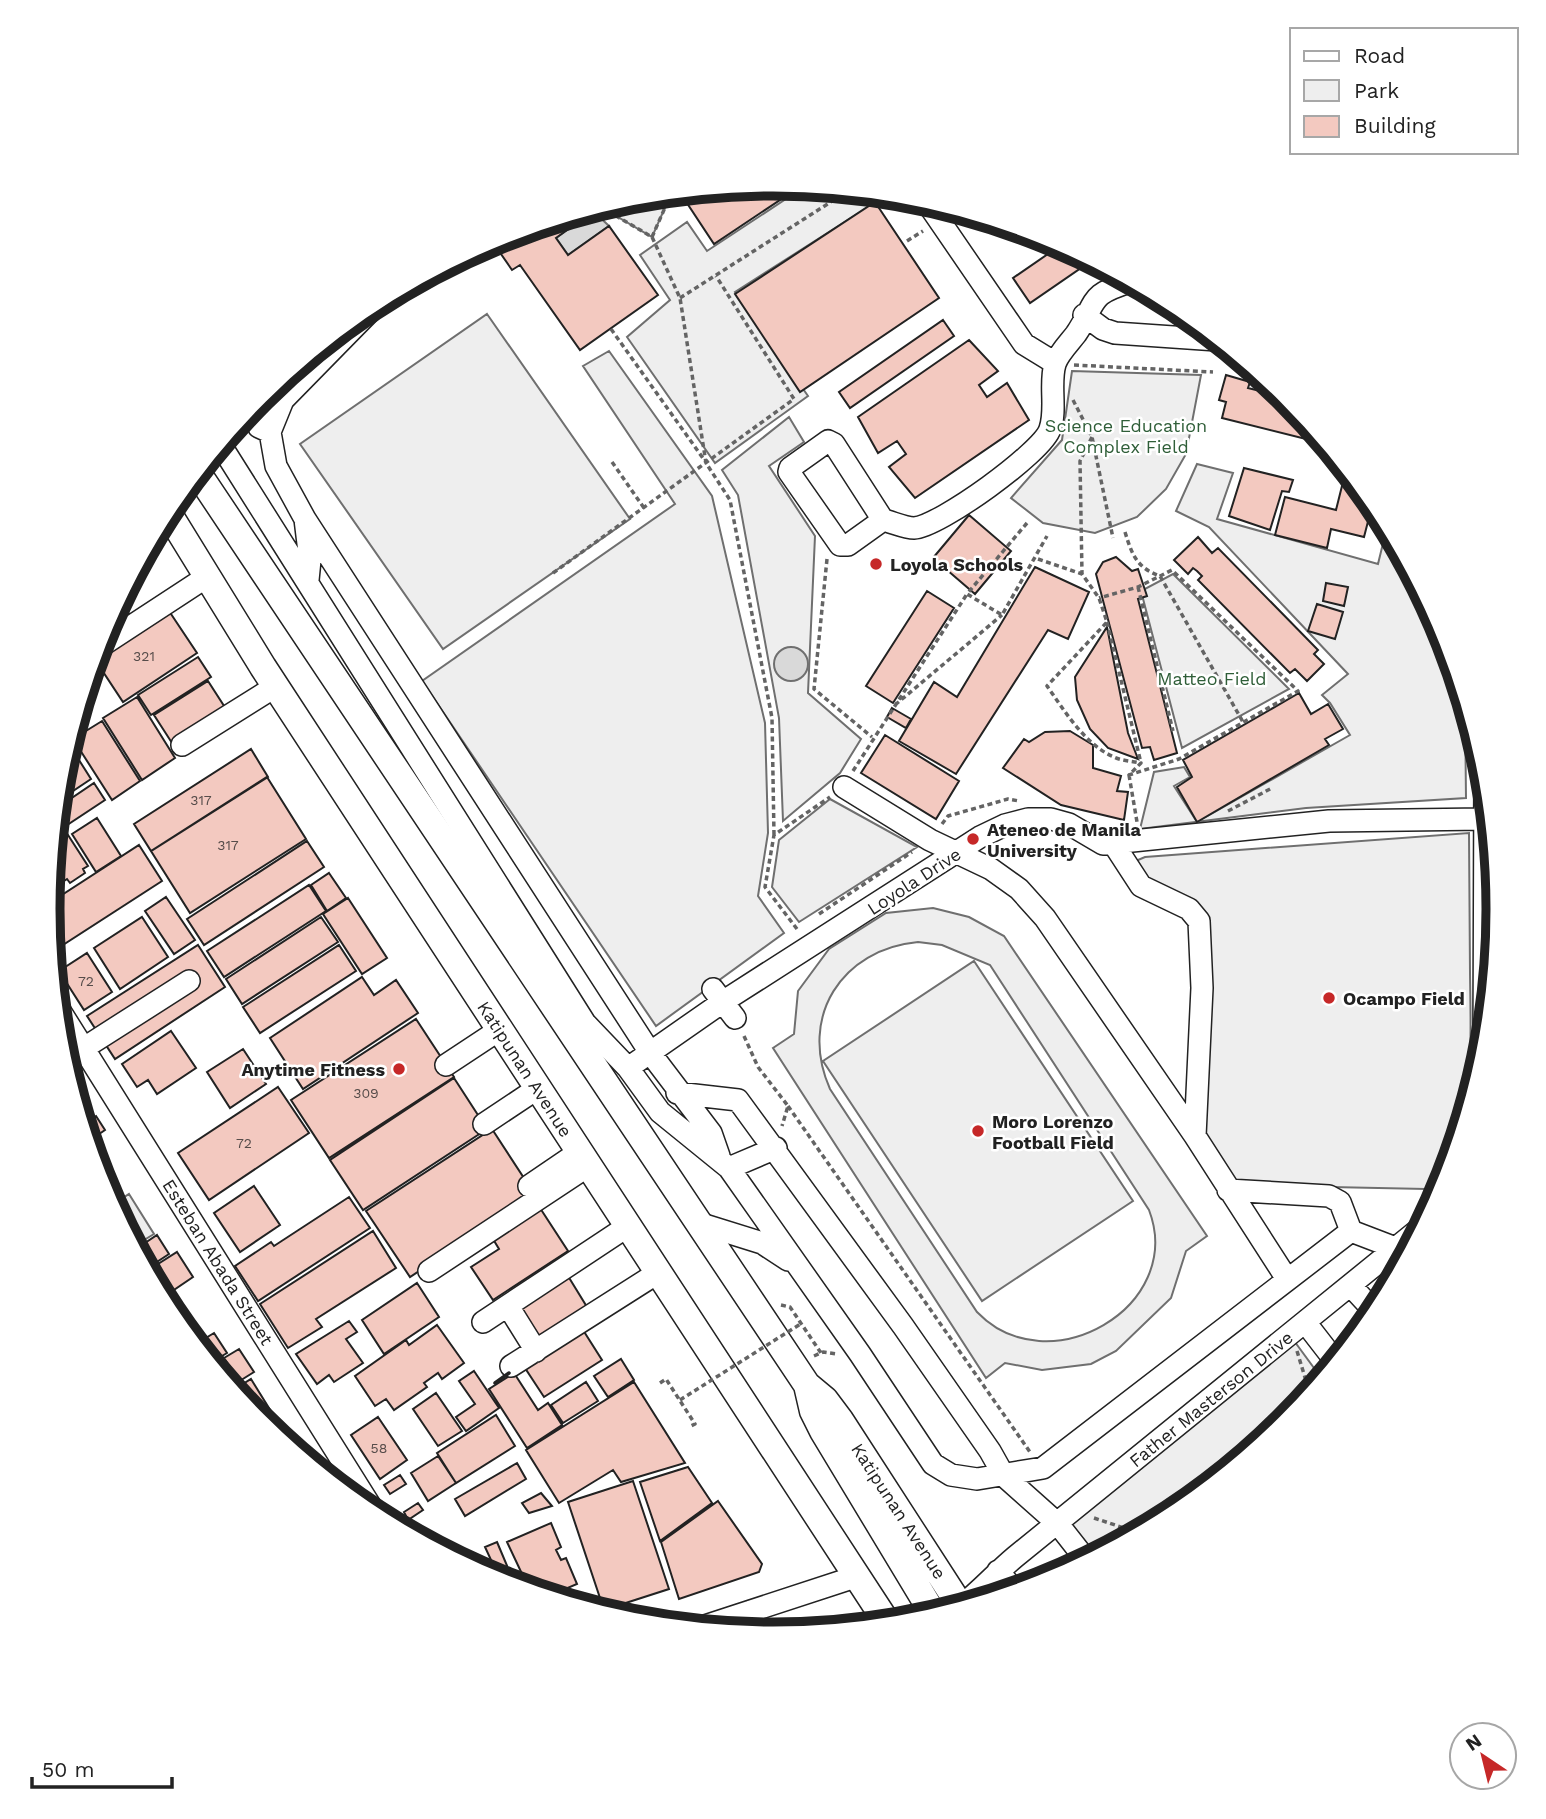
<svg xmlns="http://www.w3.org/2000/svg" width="1546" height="1819" font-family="'Work Sans',sans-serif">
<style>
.green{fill:#eee;stroke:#6f6f6f;stroke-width:2;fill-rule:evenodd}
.water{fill:#d9d9d9;stroke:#6f6f6f;stroke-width:2}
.building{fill:#f3c9c0;stroke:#222;stroke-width:2}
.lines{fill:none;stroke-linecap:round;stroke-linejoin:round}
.minor-casing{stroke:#222;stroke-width:24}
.major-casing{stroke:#222;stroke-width:29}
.path{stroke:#646464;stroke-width:3.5;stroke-dasharray:5 3.5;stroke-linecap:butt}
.minor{stroke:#fff;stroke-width:21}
.major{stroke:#fff;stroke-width:26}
.path-bridge{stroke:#646464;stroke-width:3.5;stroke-dasharray:5 3.5;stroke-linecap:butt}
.wall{stroke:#222;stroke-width:3.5}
.poi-dot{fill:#c62828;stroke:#fff;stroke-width:2.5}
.labels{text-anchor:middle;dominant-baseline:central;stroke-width:5;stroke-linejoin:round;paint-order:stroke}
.number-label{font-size:14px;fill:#564c4a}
.park-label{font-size:18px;fill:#2f5e38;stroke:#fff}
.poi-label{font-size:18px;font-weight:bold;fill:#222;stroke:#fff;text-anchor:start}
.street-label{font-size:18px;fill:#222;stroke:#fff}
.rim{fill:none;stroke:#222;stroke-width:9}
</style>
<rect width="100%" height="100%" fill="#fff"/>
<!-- green -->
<path class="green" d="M 804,187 L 887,195 L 735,292 L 808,396 L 715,463 L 627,337 L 670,300 L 640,255 L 687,222 L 707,251 Z
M 671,194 L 652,237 L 601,207 L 632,198 Z
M 487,314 L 630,519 L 443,649 L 300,444 Z
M 609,351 L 712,496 L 765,723 L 768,833 L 758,896 L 784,933 L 656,1026 L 422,681 L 675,504 L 583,366 Z
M 1072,371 L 1201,375 L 1186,454 L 1166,489 L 1137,517 L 1095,533 L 1043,523 L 1011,498 L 1062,440 Z
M 789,417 L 804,442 L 769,466 L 815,536 L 808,693 L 861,739 L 840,773 L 783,821 L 779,718 L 738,495 L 722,470 Z
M 1197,464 L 1233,473 L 1217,519 L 1378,564 L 1387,527 L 1444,632 L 1465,704 L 1466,798 L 1306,808 L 1140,829 L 1154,772 L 1184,767 L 1190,777 L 1174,786 L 1197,822 L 1350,735 L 1330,703 L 1322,695 L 1348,674 L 1209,527 L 1176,511 Z
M 1173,574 L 1289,689 L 1182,748 L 1141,591 Z
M 830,799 L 917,847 L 799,922 L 772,887 L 779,840 Z
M 1469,833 C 1469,880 1470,926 1470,973 C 1471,1055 1476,1119 1426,1189 L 1237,1185 L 1199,1132 L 1203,919 L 1145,881 L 1131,863 L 1145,857 Z
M 933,908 L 969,917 L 1004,936 L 1207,1236 L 1186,1251 L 1171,1298 L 1116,1351 L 1091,1364 L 1042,1370 L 1005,1363 L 986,1378 L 773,1048 L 794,1034 L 798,991 L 829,949 L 886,913 ZM 918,942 L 942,945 L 990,965 L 1149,1210 C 1186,1307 1048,1386 977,1312 L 830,1089 C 798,1017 842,949 918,942 Z
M 974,961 L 1133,1201 L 982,1301 L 823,1061 Z
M 129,1194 L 154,1234 L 134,1246 L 112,1205 Z
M 1292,1338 L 1322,1379 L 1286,1423 L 1176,1513 L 1092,1558 L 1063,1524 Z"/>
<!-- water -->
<path class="water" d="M 592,210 L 609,226 L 568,255 L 556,238 L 574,225 L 568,217 Z
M774 664a17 17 0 1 1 34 0a17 17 0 1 1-34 0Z"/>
<!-- building -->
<path class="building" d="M 773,184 L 801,186 L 714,244 L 681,194 Z
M 875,202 L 939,298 L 800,392 L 735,294 Z
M 568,217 L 574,225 L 556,238 L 568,255 L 609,226 L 658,295 L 580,350 L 520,265 L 512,270 L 492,241 Z
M 1061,245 L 1091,261 L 1030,303 L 1013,278 Z
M 943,320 L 954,336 L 850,408 L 839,392 Z
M 969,340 L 998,371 L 979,385 L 987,397 L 1007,383 L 1029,420 L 915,498 L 889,467 L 906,454 L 897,441 L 878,453 L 858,417 Z
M 1226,375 L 1250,382 L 1248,388 L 1288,398 L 1326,444 L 1222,418 L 1226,402 L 1219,400 Z
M 1244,468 L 1293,480 L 1289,492 L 1282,491 L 1270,530 L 1229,516 Z
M 1346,470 L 1373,502 L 1364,537 L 1331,529 L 1327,548 L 1275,535 L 1285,497 L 1336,510 Z
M 969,515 L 1011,551 L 975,594 L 933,558 Z
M 1198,537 L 1212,553 L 1218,548 L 1318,650 L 1314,654 L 1324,664 L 1307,681 L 1295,669 L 1290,673 L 1198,580 L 1202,576 L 1197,571 L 1193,568 L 1188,574 L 1174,560 Z
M 1116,557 L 1132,571 L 1138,569 L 1147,596 L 1138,599 L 1177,753 L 1154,760 L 1150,747 L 1142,748 L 1096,574 L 1103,562 Z
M 1035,567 L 1089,592 L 1068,639 L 1048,630 L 956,774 L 899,741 L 934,682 L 957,697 Z
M 1326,583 L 1348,587 L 1344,606 L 1323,601 Z
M 927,591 L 954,608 L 893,703 L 866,686 Z
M 120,600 L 133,620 L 100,641 L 103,631 Z
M 1317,604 L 1343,612 L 1335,639 L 1308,631 Z
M 165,605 L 197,653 L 123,702 L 94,658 L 97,650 Z
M 1107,627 L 1128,733 L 1138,759 L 1108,748 L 1090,729 L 1077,700 L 1075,677 Z
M 198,657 L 211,677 L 151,715 L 138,695 Z
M 208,681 L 226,709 L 172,743 L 154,715 Z
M 1299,693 L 1311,714 L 1328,704 L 1343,729 L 1325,739 L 1329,745 L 1197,822 L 1177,787 L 1192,777 L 1183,760 Z
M 137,697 L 175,758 L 142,780 L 103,718 Z
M 892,708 L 911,719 L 906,728 L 887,717 Z
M 102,721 L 140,781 L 112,800 L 73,739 Z
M 1070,731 L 1093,745 L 1093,768 L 1121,776 L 1117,791 L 1128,792 L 1124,820 L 1061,805 L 1003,768 L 1024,739 L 1029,742 L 1045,732 Z
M 885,735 L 959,781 L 936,819 L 861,773 Z
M 251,749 L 268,777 L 151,851 L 134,824 Z
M 79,760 L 91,779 L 58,801 L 61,772 Z
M 267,777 L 306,839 L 190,913 L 151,851 Z
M 94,783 L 105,800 L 55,833 L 57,808 Z
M 97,818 L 121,856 L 96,872 L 72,834 Z
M 68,835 L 88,866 L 83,869 L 85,873 L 70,883 L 67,879 L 49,891 L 54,844 Z
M 307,841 L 324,867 L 204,945 L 187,919 Z
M 139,845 L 162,881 L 52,952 L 48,904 Z
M 329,873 L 346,898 L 327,911 L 311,885 Z
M 309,885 L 326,911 L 224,977 L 207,951 Z
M 166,897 L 195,940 L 174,954 L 145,911 Z
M 348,898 L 387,958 L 362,974 L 323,914 Z
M 142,917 L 168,957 L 120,989 L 94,948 Z
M 321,917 L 338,942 L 242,1004 L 226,979 Z
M 198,945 L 225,987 L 115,1059 L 87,1016 Z
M 339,945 L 356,971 L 260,1033 L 243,1007 Z
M 87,953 L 112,992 L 84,1010 L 59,971 Z
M 362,977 L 374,995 L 396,980 L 418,1013 L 303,1089 L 270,1038 Z
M 416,1019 L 454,1077 L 329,1158 L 291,1100 Z
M 171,1031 L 196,1068 L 157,1094 L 148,1080 L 137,1087 L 122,1064 Z
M 243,1049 L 266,1084 L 230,1108 L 207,1072 Z
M 454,1078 L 487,1129 L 363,1210 L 330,1160 Z
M 278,1087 L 309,1133 L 209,1200 L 178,1153 Z
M 96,1116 L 105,1130 L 89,1141 L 83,1124 Z
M 492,1129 L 535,1195 L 410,1277 L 366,1211 Z
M 254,1186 L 280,1225 L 240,1252 L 214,1213 Z
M 349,1197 L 370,1228 L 258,1301 L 235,1266 L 271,1242 L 274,1246 Z
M 540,1208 L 568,1251 L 493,1300 L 471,1267 L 499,1249 L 493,1239 Z
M 373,1231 L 396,1268 L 316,1319 L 322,1327 L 288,1348 L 260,1304 Z
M 157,1235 L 169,1254 L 146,1269 L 136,1249 Z
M 177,1252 L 193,1277 L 162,1298 L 147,1271 Z
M 568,1276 L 587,1307 L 537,1339 L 517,1309 Z
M 417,1283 L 439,1317 L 384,1354 L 362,1320 Z
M 349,1321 L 357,1332 L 346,1339 L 363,1363 L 334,1382 L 329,1375 L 317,1384 L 296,1354 Z
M 437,1325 L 464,1363 L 442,1379 L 438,1373 L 424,1383 L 427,1387 L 394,1410 L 386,1399 L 375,1406 L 355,1376 L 406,1340 L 409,1345 Z
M 583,1330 L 602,1360 L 544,1397 L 525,1368 Z
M 214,1333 L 227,1353 L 222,1356 L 230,1369 L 221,1375 L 196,1344 Z
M 239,1349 L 254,1372 L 230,1387 L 222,1377 L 232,1371 L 224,1358 Z
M 621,1359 L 634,1380 L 608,1397 L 594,1376 Z
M 474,1371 L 499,1408 L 466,1431 L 456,1417 L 475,1404 L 459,1381 Z
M 514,1373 L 538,1410 L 548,1403 L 562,1425 L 527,1448 L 489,1389 Z
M 251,1379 L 272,1413 L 258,1421 L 235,1389 Z
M 586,1382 L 598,1401 L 563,1423 L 551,1405 Z
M 634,1382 L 685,1463 L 621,1482 L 613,1470 L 559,1503 L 526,1450 Z
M 436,1393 L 462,1431 L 438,1446 L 413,1409 Z
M 496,1415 L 515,1446 L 456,1483 L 437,1453 Z
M 378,1417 L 407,1460 L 380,1479 L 351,1435 Z
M 438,1456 L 456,1483 L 428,1501 L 411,1473 Z
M 517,1463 L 526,1479 L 465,1516 L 455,1499 Z
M 688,1467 L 712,1503 L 660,1541 L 640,1482 Z
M 400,1475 L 406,1484 L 390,1494 L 384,1485 Z
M 633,1481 L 669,1589 L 604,1610 L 568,1502 Z
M 541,1493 L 552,1506 L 529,1513 L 522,1503 Z
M 718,1501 L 762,1564 L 759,1572 L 679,1599 L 661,1542 Z
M 418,1503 L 423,1510 L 408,1520 L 404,1512 Z
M 551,1523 L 561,1547 L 556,1550 L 561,1560 L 566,1558 L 577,1584 L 549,1596 L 525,1589 L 520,1577 L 523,1576 L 507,1542 Z
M 497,1542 L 508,1568 L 497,1573 L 485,1547 Z
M 805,1621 L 809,1632 L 768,1635 Z"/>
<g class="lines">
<defs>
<path id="minor" d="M 926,201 L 1024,344 L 1055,363
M 1084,315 L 1103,329 L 1115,333 L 1217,340
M 270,432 L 259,427 L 259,418 L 281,379
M 220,444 L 585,1023 L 628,1068 L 660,1112 L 729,1168 L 860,1354 L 933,1464 L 951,1475 L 977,1479 L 1043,1468 L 1351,1231
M 305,519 L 651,1054 L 711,1133 L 719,1156
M 883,520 L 848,545 L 840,545 L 789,472 L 790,468 L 828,441 L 834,444 L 883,520 C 892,522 905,528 914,528 C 939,527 1043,452 1050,429 C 1057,409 1049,384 1055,364 C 1058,354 1069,343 1076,334 C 1098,301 1087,295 1130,282
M 308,580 L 310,560 L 305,519 L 276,466 L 270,432 L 283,400 L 382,299
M 98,648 L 208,576
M 182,745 L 276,686
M 844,787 L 930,840 L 991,869 L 1019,889 L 1045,918 L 1195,1136 L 1287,1279
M 1113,843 L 1141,886 L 1189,909 L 1199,921 L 1202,988 L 1195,1136
M 713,989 L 735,1018
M 57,1006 L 378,1518
M 84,1048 L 189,981
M 1484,1055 L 1485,767
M 446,1065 L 499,1030
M 628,1068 L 724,1001 L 980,837 L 1005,825 L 1028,819 L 1051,819 L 1069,824 L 1103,844 L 1329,821 L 1484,819
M 677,1093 L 738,1100 L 903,1326 L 990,1451 L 1004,1476 L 1058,1524 L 1087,1561
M 484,1124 L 538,1088
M 729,1168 L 776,1148
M 529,1186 L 579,1152
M 1228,1190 L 1329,1196 L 1340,1202 L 1351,1231 L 1398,1249 L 1404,1259
M 698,1223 L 762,1243 L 788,1260
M 429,1271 L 588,1166
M 1351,1286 L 1376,1313
M 508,1306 L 536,1351
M 483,1322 L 628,1226
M 1305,1322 L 1336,1362
M 511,1366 L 659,1272
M 998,1571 L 1015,1591
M 961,1606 C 980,1591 996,1573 1015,1557 L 1423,1226
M 751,1611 L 759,1634
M 699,1628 L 858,1576"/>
<path id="major" d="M 197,472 L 807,1385 L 825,1400 L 840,1420 L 961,1607
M 167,511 L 263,667 L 888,1624
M 807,1385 L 813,1411 L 823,1431 L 934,1615"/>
</defs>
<!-- minor casing -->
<use href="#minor" class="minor-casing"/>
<!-- major casing -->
<use href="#major" class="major-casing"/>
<!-- path -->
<path class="path" d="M 601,207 L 652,237 L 680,298 L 706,463 L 730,500 L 772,718 L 774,835
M 613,215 L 616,202
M 652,237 L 671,194
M 907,241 L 923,231
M 680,298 L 848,191
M 611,329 L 705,461
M 1074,365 L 1213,372
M 1073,400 L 1092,437 L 1113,538
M 1092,437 L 1080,461 L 1082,574 L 1099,598 L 1107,622 L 1047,686 C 1064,710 1085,745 1114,757 C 1122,761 1132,761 1141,763 L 1129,775 L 1179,759 L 1298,691 L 1172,570 L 1138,587 L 1099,598
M 612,462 L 644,508
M 1027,523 L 967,594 L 1002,615 L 1047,536
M 1125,532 C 1132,555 1137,568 1160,576 L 1243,722
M 827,559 L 814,689 L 872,737
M 1038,559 L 1082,574
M 553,573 L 794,399 L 716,276
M 1138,587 L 1173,731
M 1107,622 L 1141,763
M 895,705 L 1002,615
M 853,771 L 967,594
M 1129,775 L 1137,822
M 1228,811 L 1272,788
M 942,824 L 948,816 L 1008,799 L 1019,801
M 819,914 L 912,852
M 797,929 L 765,887 L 774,835 L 830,797
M 744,1036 L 758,1067 L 788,1106 L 782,1126
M 788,1106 L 1030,1452
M 781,1305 L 790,1307 L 821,1353
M 1297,1351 L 1310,1394
M 814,1356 L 823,1352 L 837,1354
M 660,1383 L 666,1379 L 695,1424 L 689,1427
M 1094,1518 L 1139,1533"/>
<!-- minor -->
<use href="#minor" class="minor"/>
<!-- major -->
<use href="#major" class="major"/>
<!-- path-bridge -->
<path class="path-bridge" d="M 680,1400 L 802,1323"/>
<!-- wall -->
<path class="wall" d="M 495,1383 L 509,1373"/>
</g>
<!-- markers -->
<g class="poi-dot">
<circle cx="876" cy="564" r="7"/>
<circle cx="973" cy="839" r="7"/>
<circle cx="1329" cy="998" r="7"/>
<circle cx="399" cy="1069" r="7"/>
<circle cx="978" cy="1131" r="7"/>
</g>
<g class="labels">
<!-- number labels -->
<g class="number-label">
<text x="144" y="656">321</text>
<text x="201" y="800">317</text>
<text x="228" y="845">317</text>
<text x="86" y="981">72</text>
<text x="366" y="1093">309</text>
<text x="244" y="1143">72</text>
<text x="379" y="1448">58</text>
</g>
<!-- park labels -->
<g class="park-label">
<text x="1126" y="425">Science Education<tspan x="1126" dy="21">Complex Field</tspan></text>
<text x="1212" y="678">Matteo Field</text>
</g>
<!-- poi labels -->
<g class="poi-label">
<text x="890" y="564">Loyola Schools</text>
<text x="987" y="829">Ateneo de Manila<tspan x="987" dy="21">University</tspan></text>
<text x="1343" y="998">Ocampo Field</text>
<text x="385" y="1069" text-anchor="end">Anytime Fitness</text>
<text x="992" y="1121">Moro Lorenzo<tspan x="992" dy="21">Football Field</tspan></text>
</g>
<!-- street labels -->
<g class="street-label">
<text transform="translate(914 881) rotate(-33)">Loyola Drive</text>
<text transform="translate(525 1069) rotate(57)">Katipunan Avenue</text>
<text transform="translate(218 1262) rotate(58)">Esteban Abada Street</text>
<text transform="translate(1211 1399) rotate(-39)">Father Masterson Drive</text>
<text transform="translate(899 1511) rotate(57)">Katipunan Avenue</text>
</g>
</g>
<!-- crop -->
<path d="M0 0H1546V1819H0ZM60 909a713 713 0 1 1 1426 0a713 713 0 1 1-1426 0Z" fill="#fff" fill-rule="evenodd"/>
<path class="rim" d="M60 909a713 713 0 1 1 1426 0a713 713 0 1 1-1426 0Z"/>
<!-- legend -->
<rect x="1290" y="28" width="228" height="126" fill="#ffffff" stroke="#a7a7a7" stroke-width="2"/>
<rect x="1304" y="51" width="35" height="10" fill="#ffffff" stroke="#a7a7a7" stroke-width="2"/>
<text x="1354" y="63" font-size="21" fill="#222222">Road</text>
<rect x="1304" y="80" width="35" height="21" fill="#eeeeee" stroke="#a7a7a7" stroke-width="2"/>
<text x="1354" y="98" font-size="21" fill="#222222">Park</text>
<rect x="1304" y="116" width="35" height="21" fill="#f3c9c0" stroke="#a7a7a7" stroke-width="2"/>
<text x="1354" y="133" font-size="21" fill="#222222">Building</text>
<!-- north arrow -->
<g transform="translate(1483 1756) rotate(325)"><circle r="33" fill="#ffffff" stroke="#a7a7a7" stroke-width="2"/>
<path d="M0-5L12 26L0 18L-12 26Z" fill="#c62828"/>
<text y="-10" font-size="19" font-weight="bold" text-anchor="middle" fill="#222222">N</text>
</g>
<!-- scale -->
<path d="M32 1777v10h140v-10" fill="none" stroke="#222222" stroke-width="3.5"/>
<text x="42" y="1777" font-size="21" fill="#222222" stroke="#ffffff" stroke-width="5" paint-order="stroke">50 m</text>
</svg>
